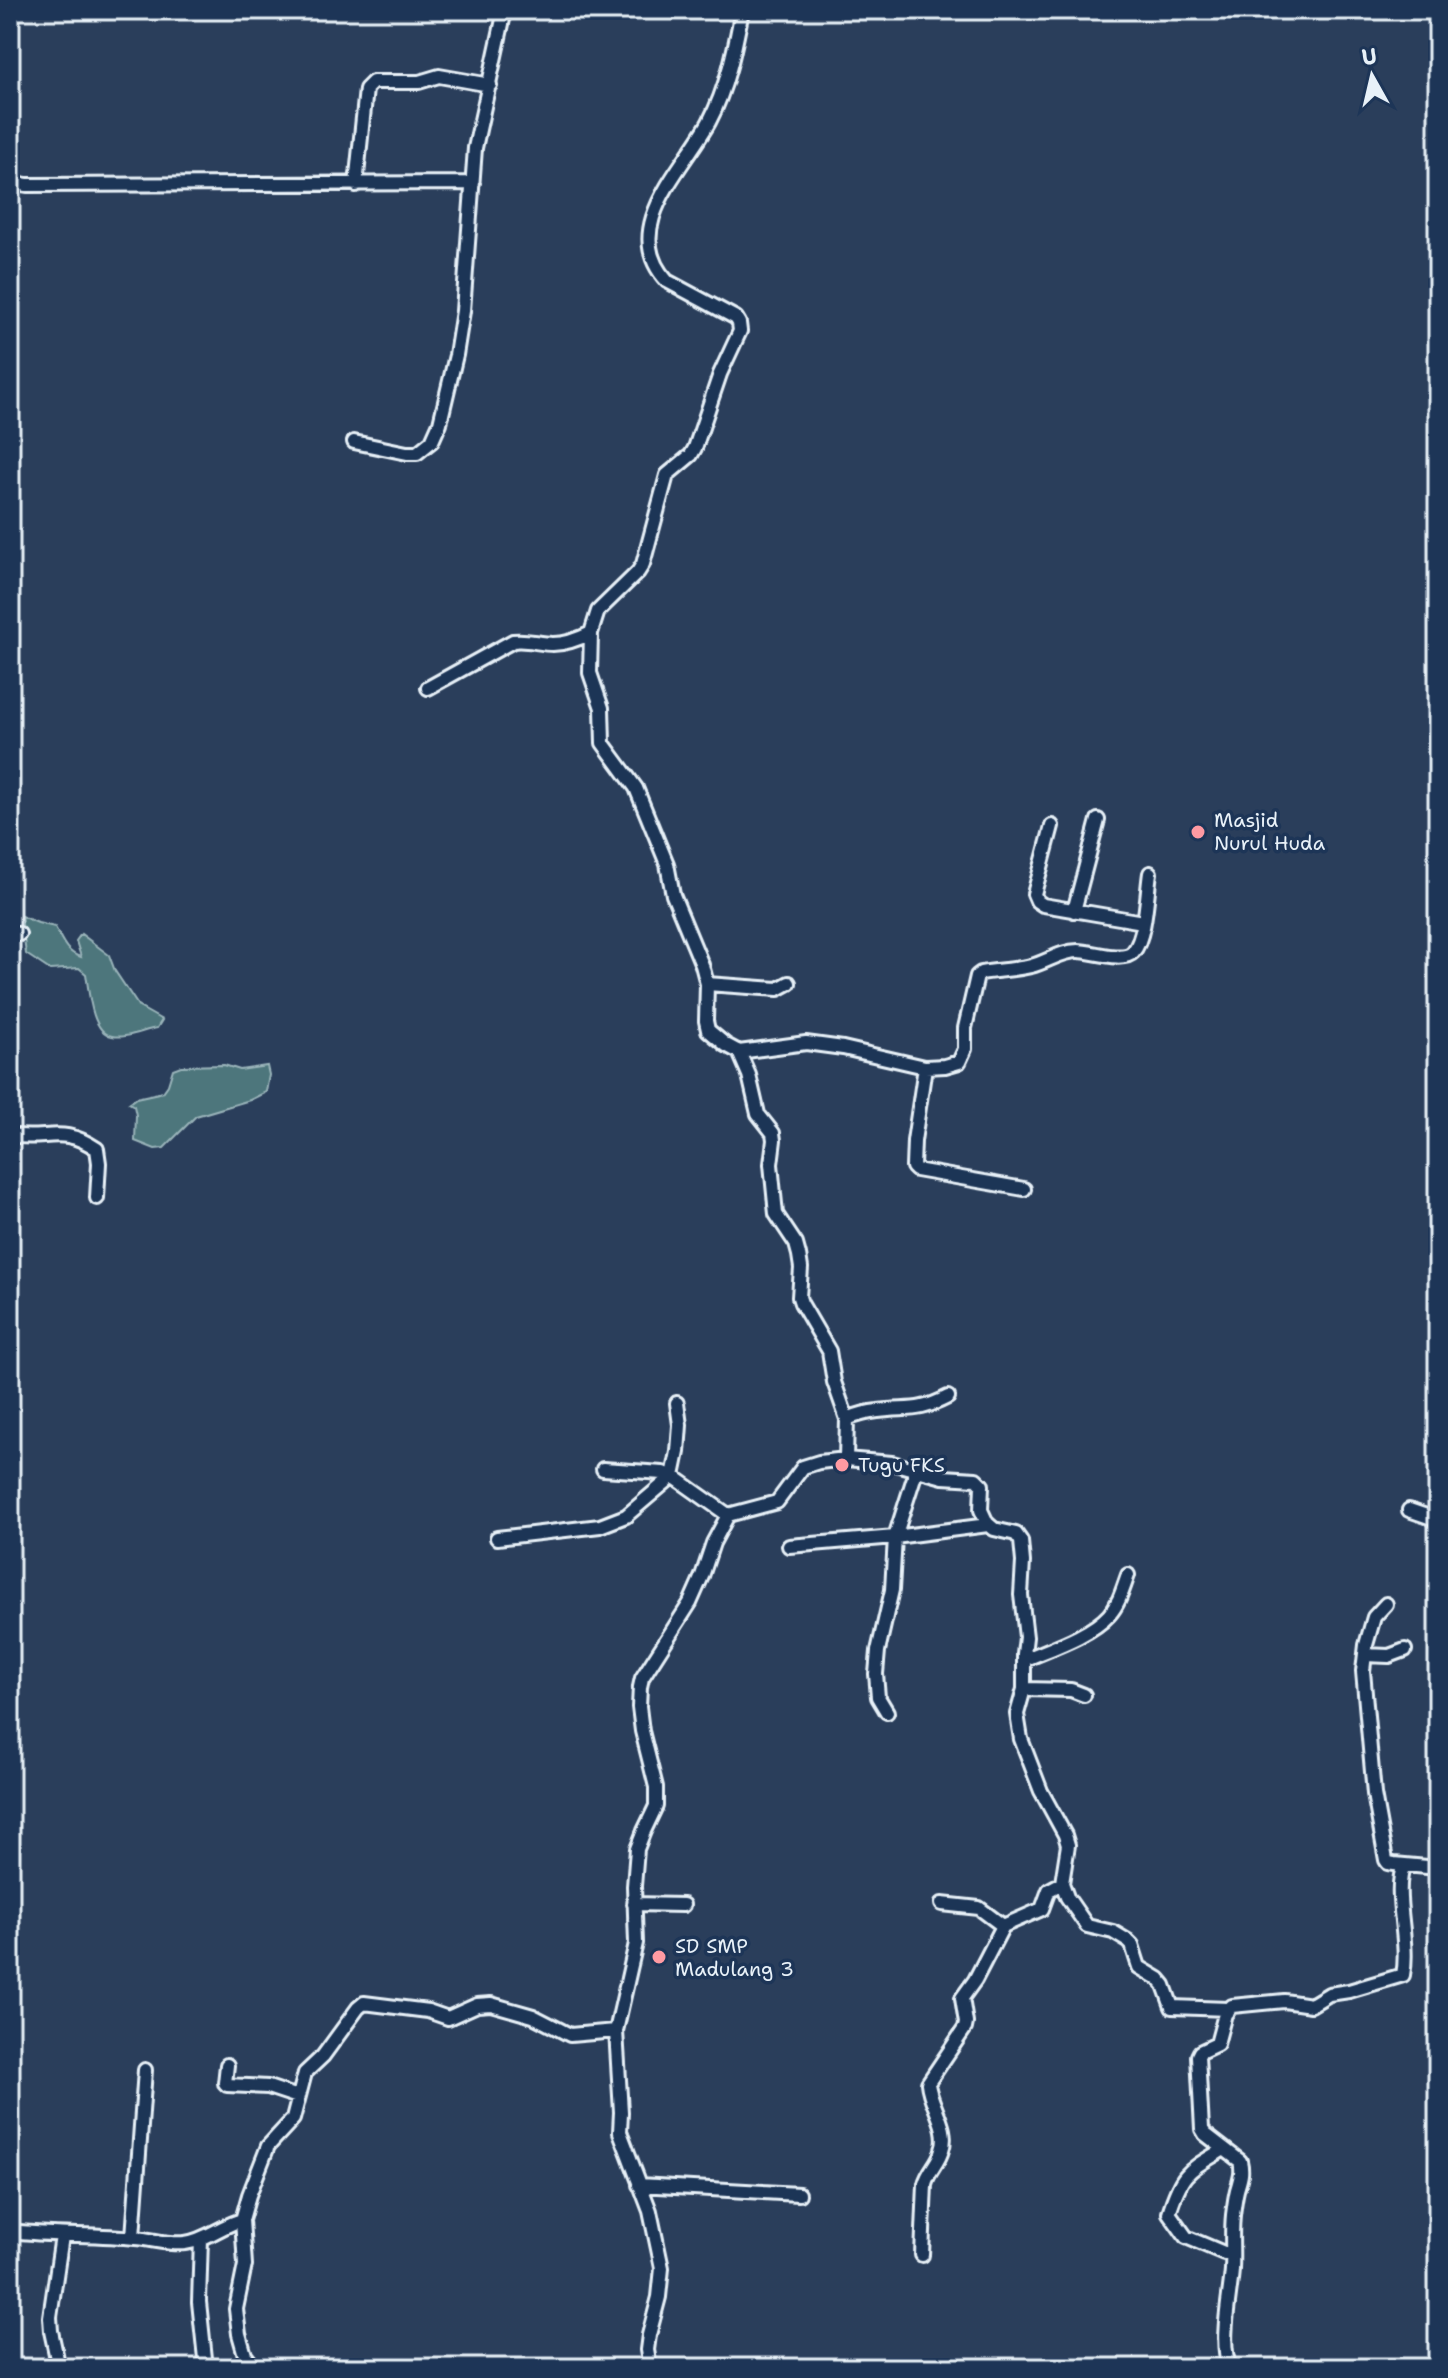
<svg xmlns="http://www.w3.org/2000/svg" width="1448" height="2378" font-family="'Shantell Sans',sans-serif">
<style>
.green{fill:#4d767b;stroke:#9ab4ba;stroke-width:2}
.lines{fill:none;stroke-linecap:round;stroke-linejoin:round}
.minor-casing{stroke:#e8f1f8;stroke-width:18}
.minor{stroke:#1d3557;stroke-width:12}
.poi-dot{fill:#ff9aa2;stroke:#1d3557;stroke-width:3}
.labels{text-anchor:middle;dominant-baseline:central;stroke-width:7;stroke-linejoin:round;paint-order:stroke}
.poi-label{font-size:20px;fill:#e8f1f8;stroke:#1d3557;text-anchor:start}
</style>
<rect width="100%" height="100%" fill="#2a3e5b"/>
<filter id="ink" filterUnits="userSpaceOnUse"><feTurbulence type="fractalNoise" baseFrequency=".0125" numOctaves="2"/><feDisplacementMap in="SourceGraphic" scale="16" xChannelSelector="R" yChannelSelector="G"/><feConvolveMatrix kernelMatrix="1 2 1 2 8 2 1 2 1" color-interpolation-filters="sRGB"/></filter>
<g filter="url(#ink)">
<!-- green -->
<path class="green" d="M 21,916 L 38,923 L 55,927 C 62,940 66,953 81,957 L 76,941 L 81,934 L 109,955 L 115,971 L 139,1007 L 162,1020 L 157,1028 C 144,1030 125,1039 112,1036 C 91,1032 89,991 86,974 L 79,968 L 50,970 L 26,954 Z
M 224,1065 L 240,1070 L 267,1066 L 269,1075 L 266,1092 L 250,1100 L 196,1116 L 164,1148 L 155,1149 L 135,1141 L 136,1115 L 134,1106 L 129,1103 L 136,1098 L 163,1092 L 168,1085 L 173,1069 L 181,1066 Z"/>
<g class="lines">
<defs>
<path id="minor" d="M 10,182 L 27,185 L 473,183
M 356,185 L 366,89 L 373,82 L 419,82 L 439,76 L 490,85
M 354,442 L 407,453 L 417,453 L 432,441 L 440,423 L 456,355 L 463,311 L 475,148 L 505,10
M 428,688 L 513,641 C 527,639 539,644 553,644 C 567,644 579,639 591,633
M 1052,826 L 1034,894 L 1037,901 L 1043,905 L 1143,922
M 1074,911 L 1098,820
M 10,933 L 19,934
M 707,984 L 778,989 L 789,983
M 739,1052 L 806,1043 L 843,1048 L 925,1067 L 945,1066 L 959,1062 L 965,1049 L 965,1028 L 977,976 L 981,973 C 998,970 1015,970 1031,966 C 1047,962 1061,951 1078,951 C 1092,951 1123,963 1133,952 C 1146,938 1147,891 1150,873
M 925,1067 L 914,1141 L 913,1167 L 916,1170 L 1024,1189
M 10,1135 C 47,1142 61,1124 97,1149 L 99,1163 L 97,1198
M 847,1419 C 857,1415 867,1412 878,1411 C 909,1407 917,1413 948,1397
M 846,1459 L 892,1463 L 943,1477 L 976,1479 L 982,1485 L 981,1510 L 987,1523 L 994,1529 L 1016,1534 L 1021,1541 L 1023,1562 L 1021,1595 L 1026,1637 L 1024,1654 L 1024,1689 L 1017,1714 L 1021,1739 L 1041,1791 L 1065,1835 L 1068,1845 L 1062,1883 L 1049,1890 L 1042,1909 L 1003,1926 L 975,1980 L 962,1998 L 966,2023 L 965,2028 L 928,2083 C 930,2106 950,2127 942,2150 C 939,2163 928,2171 925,2184 L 922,2255
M 603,1469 L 663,1473 L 673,1476 L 728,1515
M 1409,1510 L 1438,1520
M 497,1538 L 600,1526 L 626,1516 L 673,1476 L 678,1452 L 680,1425 L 677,1403
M 789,1546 L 895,1537 L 988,1525
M 1386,1604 L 1374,1617 L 1366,1645 L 1363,1671 L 1374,1794 L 1386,1860 L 1388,1863 L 1394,1864 L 1438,1868
M 1365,1655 L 1389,1656 L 1405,1650
M 1024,1660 C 1049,1649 1090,1636 1109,1615 C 1119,1604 1123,1589 1128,1575
M 1024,1689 L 1071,1690 L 1084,1695
M 887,1712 L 878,1697 L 876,1674 L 878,1651 L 892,1590 L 895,1537 L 917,1468
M 1062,1883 L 1067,1897 L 1087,1926 L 1113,1932 L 1128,1941 L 1132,1945 L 1139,1967 L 1159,1979 L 1164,1985 L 1172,2007 L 1228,2009
M 634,1904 L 683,1905
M 942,1904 L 979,1908 L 1003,1926
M 227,2065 L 225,2083 L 227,2085 L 268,2087 L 298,2097
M 1224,2149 C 1188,2171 1182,2171 1169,2213 L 1186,2237 L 1224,2253 L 1232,2253
M 639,2185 L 799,2194
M 242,2220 L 245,2265 L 236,2309 L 239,2334 L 245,2355 L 255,2368
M 10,2231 C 52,2236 93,2234 135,2238 C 151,2239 169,2245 185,2243 C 205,2241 222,2225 242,2220 L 249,2195 L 268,2146 L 293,2119 L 305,2073 L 323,2056 L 358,2008 L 364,2003 L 428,2011 L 448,2018 L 477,2005 L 491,2004 L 533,2016 L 570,2035 L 616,2031
M 133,2237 L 145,2070
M 201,2239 L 199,2302 L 206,2368
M 59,2368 L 51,2331 L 50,2317 L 62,2236
M 650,2368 L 647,2350 L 649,2335 L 659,2297 L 662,2268 L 650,2211 L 620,2132 L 621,2112 L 616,2031 L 636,1943 L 634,1886 L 637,1849 L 644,1831 L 656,1806 L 656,1787 L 642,1731 L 639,1707 L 640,1687 L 642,1678 L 690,1603 L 702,1576 L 713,1543 L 728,1515 L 777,1502 L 803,1467 L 819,1462 L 846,1459 L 847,1419 L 834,1382 L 829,1351 L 801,1303 L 799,1297 L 801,1268 L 799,1255 L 796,1244 L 776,1214 L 771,1164 L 774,1140 L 773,1133 L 758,1114 L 749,1075 L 739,1052 L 726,1045 L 708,1030 L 706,1021 L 707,984 L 702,965 L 673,895 L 667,864 L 636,788 L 603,743 L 602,708 L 590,673 L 591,633 L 598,611 L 638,572 L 643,564 L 667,475 L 691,455 L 695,448 L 720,374 L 740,331 L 739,323 L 736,318 L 667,281 C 618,229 684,168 709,122 C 727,88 735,48 742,10
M 1230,2368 C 1219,2343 1230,2297 1232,2270 C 1233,2251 1231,2234 1233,2215 C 1234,2207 1235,2198 1237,2190 C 1240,2179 1243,2173 1240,2161 L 1205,2134 L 1202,2129 L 1198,2056 L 1200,2052 L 1217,2044 L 1225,2014 L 1232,2006 L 1284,2001 L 1311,2005 L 1329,1994 L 1349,1991 L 1403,1975 C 1410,1941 1392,1893 1404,1865"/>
</defs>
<!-- minor casing -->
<use href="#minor" class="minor-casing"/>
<!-- minor -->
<use href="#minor" class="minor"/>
</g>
</g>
<!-- markers -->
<g class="poi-dot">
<circle cx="1198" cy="832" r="8"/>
<circle cx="842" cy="1465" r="8"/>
<circle cx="659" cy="1957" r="8"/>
</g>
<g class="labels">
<!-- poi labels -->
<g class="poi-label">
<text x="1214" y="820">Masjid<tspan x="1214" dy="23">Nurul Huda</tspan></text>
<text x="858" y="1465">Tugu FKS</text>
<text x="675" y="1946">SD SMP<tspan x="675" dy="23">Madulang 3</tspan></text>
</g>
</g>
<!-- margin -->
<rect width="1448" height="2378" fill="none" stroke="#1d3557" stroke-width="40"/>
<rect x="20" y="20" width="1408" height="2338" fill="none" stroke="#e8f1f8" stroke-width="3" filter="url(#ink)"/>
<!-- north arrow -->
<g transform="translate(1372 76) rotate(352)" stroke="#1d3557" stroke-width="6" paint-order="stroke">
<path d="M0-6L14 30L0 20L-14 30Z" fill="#e8f1f8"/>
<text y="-12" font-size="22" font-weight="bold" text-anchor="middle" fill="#e8f1f8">U</text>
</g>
</svg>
